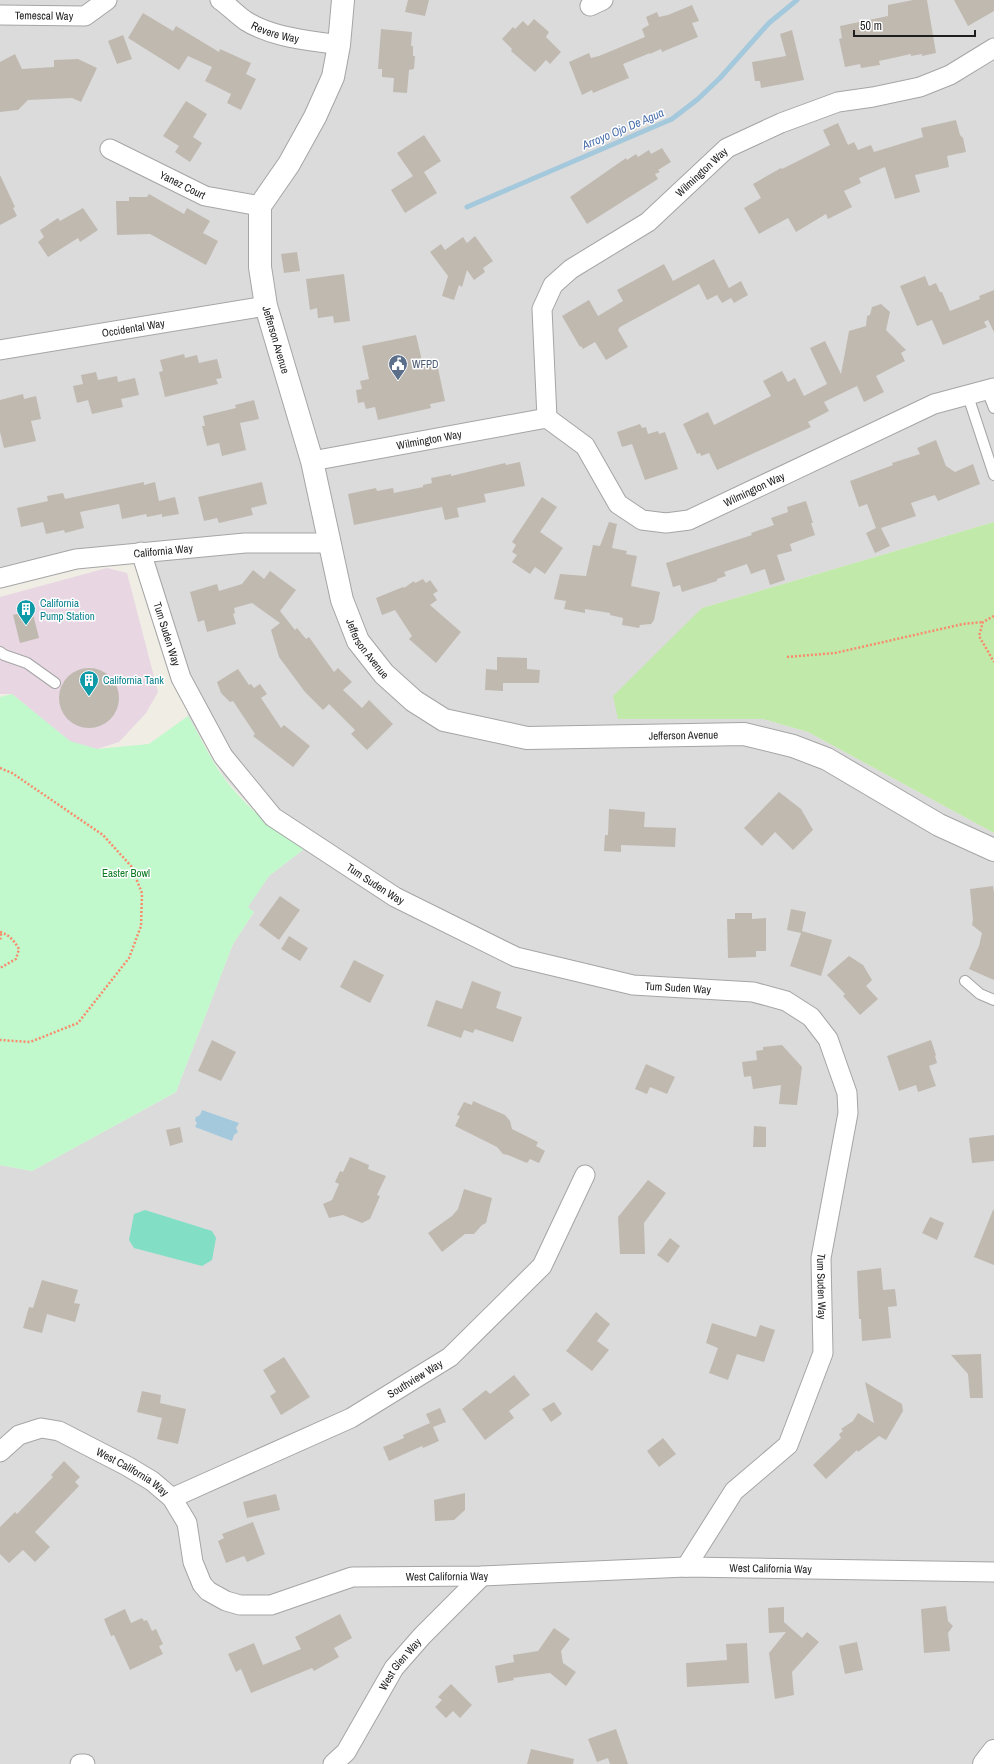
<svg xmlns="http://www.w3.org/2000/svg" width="994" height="1764" font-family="'Archivo Narrow',sans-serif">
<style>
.residential{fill:#dcdbdb}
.industrial{fill:#e8d6e2}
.grass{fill:#c1e9aa}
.park{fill:#c1f9cc}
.pitch{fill:#82dec5}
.water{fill:#a4c9dc}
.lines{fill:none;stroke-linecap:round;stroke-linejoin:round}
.stream{stroke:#a4c9dc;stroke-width:5}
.building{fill:#bfb9b0}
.service-casing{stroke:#a5a5a5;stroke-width:12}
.minor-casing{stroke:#a5a5a5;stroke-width:21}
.tertiary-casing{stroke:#a5a5a5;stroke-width:24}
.path{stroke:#f98a6b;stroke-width:2.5;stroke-dasharray:2 2;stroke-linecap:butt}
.service{stroke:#fff;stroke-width:10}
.minor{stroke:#fff;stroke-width:19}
.tertiary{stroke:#fff;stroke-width:22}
.labels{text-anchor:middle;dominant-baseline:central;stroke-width:3;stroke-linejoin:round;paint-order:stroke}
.street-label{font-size:11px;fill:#1e1e1e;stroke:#fff}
.service-label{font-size:11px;fill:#4e5e75;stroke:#fff;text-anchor:start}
.culture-label{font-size:11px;fill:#0d838f;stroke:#fff;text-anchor:start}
.park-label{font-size:11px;fill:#0c7c23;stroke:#fff}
.water-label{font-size:12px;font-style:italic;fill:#4b70ad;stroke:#fff}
</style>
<rect width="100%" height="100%" fill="#efede4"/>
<!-- residential -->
<path class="residential" d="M 0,0 L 994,0 L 994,522 L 702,608 L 618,719 L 763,719 L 808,732 L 994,833 L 994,1764 L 0,1764 L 0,1165 L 32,1171 L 176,1092 L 233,944 L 254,912 L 247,907 L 269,876 L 304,849 L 284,837 L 259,816 L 224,777 L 188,716 L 180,667 L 129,551 L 0,577 Z"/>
<!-- industrial -->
<path class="industrial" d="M 107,568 L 127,573 L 158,692 L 146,713 L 119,742 L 97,749 L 70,742 L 12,694 L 0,694 L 0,597 Z"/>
<!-- grass -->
<path class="grass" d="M 994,522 L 994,833 L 808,732 L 763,719 L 618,719 L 613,696 L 702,608 Z"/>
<!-- park -->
<path class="park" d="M 12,694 L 70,741 L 97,749 L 149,744 L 188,716 C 200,736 210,759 224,778 C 245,806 274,831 304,849 L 269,876 L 248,907 L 254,912 L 233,944 L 176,1092 L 32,1171 L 0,1165 L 0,697 Z"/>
<!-- pitch -->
<path class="pitch" d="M 145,1210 L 212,1231 L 216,1238 L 212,1260 L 202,1266 L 134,1248 L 129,1240 L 134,1214 Z"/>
<!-- water -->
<path class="water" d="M 202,1110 L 239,1123 L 236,1128 L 238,1132 L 234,1135 L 232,1141 L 195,1127 L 197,1123 L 195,1120 L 196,1117 L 200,1115 Z"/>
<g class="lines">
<!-- stream -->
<path class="stream" d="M 467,207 L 672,119 L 698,99 L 720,78 L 769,23 L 797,0"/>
</g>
<!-- building -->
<path class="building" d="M 408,0 L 429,0 L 425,16 L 405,12 Z
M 913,0 L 927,0 L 936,53 L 922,56 L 922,54 L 911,56 L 911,54 L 879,61 L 880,65 L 861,68 L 860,64 L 845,67 L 839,39 L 842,38 L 840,26 L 888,16 L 888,5 Z
M 954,0 L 994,0 L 994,11 L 968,26 Z
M 692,5 L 699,21 L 692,23 L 698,37 L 662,52 L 661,49 L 650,54 L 650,53 L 623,64 L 629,78 L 593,93 L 592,90 L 582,95 L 569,62 L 589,53 L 591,58 L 599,56 L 645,37 L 642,29 L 649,25 L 646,17 L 657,12 L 659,17 L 668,15 Z
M 143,13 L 173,31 L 176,26 L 219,52 L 220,49 L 251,63 L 246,74 L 256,79 L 241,110 L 227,103 L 231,94 L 205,81 L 212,67 L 188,56 L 179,70 L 128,38 Z
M 534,19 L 549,32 L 546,37 L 561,52 L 550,64 L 546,60 L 535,72 L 511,51 L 512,49 L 502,39 L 513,27 L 515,29 L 523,21 L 528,26 Z
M 381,29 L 412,32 L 411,46 L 413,46 L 413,56 L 415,56 L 414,69 L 409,70 L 407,93 L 393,92 L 394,78 L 382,77 L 382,69 L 378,69 Z
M 792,30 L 804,80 L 761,88 L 760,81 L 755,81 L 752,62 L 786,56 L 780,34 Z
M 123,35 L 132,59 L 117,64 L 108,41 Z
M 15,54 L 22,69 L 54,67 L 54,60 L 78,59 L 97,68 L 81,102 L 72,98 L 28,100 L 18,110 L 0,112 L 0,62 Z
M 186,101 L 207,114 L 193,137 L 202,143 L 190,162 L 175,152 L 179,146 L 163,136 Z
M 956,120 L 960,135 L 963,138 L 966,152 L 947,156 L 949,167 L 915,175 L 920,192 L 895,199 L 885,167 L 859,178 L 861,183 L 844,191 L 852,207 L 828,219 L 826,214 L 796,232 L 788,218 L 759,234 L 744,208 L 761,198 L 753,184 L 781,168 L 782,169 L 830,145 L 823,130 L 838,123 L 848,145 L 854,142 L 858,150 L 871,145 L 874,152 L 923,137 L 921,128 Z
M 424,135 L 441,161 L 424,172 L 437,193 L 405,213 L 391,190 L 413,176 L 397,153 Z
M 662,148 L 671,162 L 658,170 L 660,172 L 655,174 L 658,179 L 587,224 L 570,197 L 626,158 L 627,160 L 636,154 L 638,157 L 649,150 L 651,154 Z
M 0,175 L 15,207 L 13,208 L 17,216 L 0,225 Z
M 149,194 L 184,214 L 187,208 L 210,221 L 203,233 L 218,241 L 206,265 L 150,234 L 117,235 L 116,201 L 129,201 L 129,197 L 147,197 Z
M 83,208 L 98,230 L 80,242 L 78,238 L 48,257 L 38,242 L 44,237 L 40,230 L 58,218 L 60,221 Z
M 475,236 L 493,261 L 483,268 L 485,272 L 474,280 L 467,270 L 462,287 L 459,285 L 454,300 L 442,296 L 448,276 L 430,252 L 441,244 L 445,250 L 463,237 L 467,243 Z
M 297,252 L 300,271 L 284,273 L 281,254 Z
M 714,259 L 729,288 L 741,281 L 748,295 L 734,303 L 731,298 L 722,303 L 717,295 L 707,300 L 699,284 L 620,327 L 618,330 L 628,347 L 606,360 L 595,342 L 583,349 L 581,346 L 580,347 L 562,316 L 589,300 L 598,316 L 623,301 L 617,290 L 664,264 L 673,281 Z
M 344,274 L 350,321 L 334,323 L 333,316 L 318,318 L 317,308 L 310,310 L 306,279 Z
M 925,276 L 929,286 L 936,283 L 940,292 L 942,292 L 950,311 L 980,299 L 979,296 L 994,290 L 994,332 L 988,320 L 984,322 L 987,327 L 943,345 L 932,320 L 917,326 L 900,286 Z
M 881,304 L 890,312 L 886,330 L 906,350 L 901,353 L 905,361 L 876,376 L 884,392 L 864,402 L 857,386 L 824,402 L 829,411 L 808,422 L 811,427 L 717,470 L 709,453 L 701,456 L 700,453 L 697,454 L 683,424 L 708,412 L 714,425 L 771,396 L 763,381 L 782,371 L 788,382 L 795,378 L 804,396 L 827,384 L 810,348 L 825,341 L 841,374 L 849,331 L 866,326 L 867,316 L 870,315 L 872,307 Z
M 416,335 L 422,361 L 436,359 L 445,401 L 430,404 L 431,408 L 378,420 L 375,407 L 366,409 L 364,402 L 358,403 L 356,390 L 362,389 L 360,381 L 369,379 L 362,346 Z
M 184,354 L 185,358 L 197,355 L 199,363 L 217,359 L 222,378 L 216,379 L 218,384 L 165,397 L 159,372 L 163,371 L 160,360 Z
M 96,372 L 98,380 L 117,376 L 118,382 L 135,378 L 139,395 L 121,399 L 123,407 L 92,414 L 88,400 L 77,403 L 73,386 L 83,384 L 81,375 Z
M 23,394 L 24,399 L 36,396 L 41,419 L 31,421 L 36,441 L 4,448 L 0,432 L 0,400 Z
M 254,400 L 259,419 L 240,423 L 246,450 L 222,456 L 219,443 L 207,446 L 202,426 L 205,426 L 203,416 L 236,408 L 235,405 Z
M 640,424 L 642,428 L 646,427 L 648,434 L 658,431 L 659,434 L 665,432 L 678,469 L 645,480 L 632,444 L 622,447 L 617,432 Z
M 936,440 L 946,466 L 955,472 L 973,464 L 980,484 L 938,501 L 935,495 L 911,503 L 916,516 L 881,528 L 890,546 L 875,553 L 866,533 L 876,528 L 867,504 L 859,507 L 850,481 L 893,465 L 892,463 L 920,454 L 917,448 Z
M 520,462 L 525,486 L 484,494 L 486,502 L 457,508 L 459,517 L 445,520 L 442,507 L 354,525 L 348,494 L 376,488 L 377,491 L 393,488 L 394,493 L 423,487 L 423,485 L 432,483 L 431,478 L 451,474 L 451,476 L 505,463 L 506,465 Z
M 144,482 L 144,485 L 155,482 L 159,501 L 175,497 L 179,514 L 162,517 L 162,514 L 147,517 L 146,514 L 122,519 L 119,504 L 80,512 L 84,528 L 65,533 L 64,530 L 46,534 L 43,522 L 21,527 L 17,508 L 48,501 L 47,496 L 63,493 L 65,499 Z
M 262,482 L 267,504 L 251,508 L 253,515 L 219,523 L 217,518 L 204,521 L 198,497 Z
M 542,497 L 557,507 L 540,532 L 563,548 L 545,574 L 535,567 L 530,574 L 512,562 L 517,555 L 512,552 L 516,545 L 512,542 Z
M 806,501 L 813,523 L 811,523 L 815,535 L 790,544 L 792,551 L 777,555 L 785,580 L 770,585 L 765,569 L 751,574 L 747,564 L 724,572 L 726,576 L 717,579 L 717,581 L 682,592 L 680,585 L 673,587 L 666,563 L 752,535 L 751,533 L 774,525 L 771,518 L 788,512 L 787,507 Z
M 609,522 L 617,524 L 612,548 L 627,551 L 626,554 L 637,556 L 631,586 L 660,592 L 654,620 L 651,624 L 640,625 L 639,628 L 622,625 L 623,618 L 610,615 L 610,613 L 585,609 L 585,613 L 564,609 L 566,601 L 554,599 L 560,574 L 586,576 L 593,545 L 600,546 Z
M 253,570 L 264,579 L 270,571 L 296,590 L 280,611 L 295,630 L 297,628 L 306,639 L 309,637 L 334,672 L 338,668 L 352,682 L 343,690 L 362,708 L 369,700 L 393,724 L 367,750 L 351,734 L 355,730 L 329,704 L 323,710 L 305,692 L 279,657 L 271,630 L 280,623 L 252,603 L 234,608 L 235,613 L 233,614 L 236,624 L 207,632 L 204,620 L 198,622 L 190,592 L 217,584 L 219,591 L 242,584 Z
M 423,579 L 426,583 L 430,580 L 438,591 L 433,594 L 437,600 L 430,605 L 461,632 L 436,663 L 409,639 L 412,636 L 395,610 L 382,615 L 376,598 L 403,587 L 404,588 L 414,581 L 415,583 Z
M 32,610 L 39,638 L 20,643 L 13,615 Z
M 497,657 L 527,658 L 527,669 L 540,670 L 539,683 L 503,683 L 503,691 L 485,690 L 486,669 L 497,670 Z
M59 698a30 30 0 1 1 60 0a30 30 0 1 1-60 0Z
M 238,669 L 249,685 L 251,684 L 254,688 L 260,684 L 267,694 L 261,698 L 281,728 L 284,725 L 310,746 L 293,767 L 253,736 L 255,734 L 233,701 L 230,702 L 221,693 L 217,682 Z
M 779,792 L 801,809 L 813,830 L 793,850 L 775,832 L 762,846 L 744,828 Z
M 609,809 L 645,812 L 644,827 L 676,828 L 675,847 L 621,845 L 621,852 L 604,851 L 605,835 L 608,835 Z
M 993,886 L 994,893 L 994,980 L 969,969 L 979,946 L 982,933 L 972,925 L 973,920 L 970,889 Z
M 280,896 L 300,910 L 279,940 L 259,925 Z
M 791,909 L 806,912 L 802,931 L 832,940 L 821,976 L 790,966 L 801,933 L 787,930 Z
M 735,913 L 752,913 L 752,919 L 766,918 L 766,951 L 756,951 L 756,957 L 728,958 L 727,919 L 735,919 Z
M 289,936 L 308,948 L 300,961 L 281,949 Z
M 849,956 L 863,965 L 872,980 L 866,986 L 878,999 L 860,1015 L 843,996 L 845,994 L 827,975 Z
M 354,960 L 384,975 L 370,1003 L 340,987 Z
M 472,981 L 501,992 L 496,1008 L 522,1017 L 513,1042 L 475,1029 L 473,1033 L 464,1030 L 461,1038 L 427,1026 L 436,1000 L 462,1009 Z
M 212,1040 L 236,1052 L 221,1081 L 198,1071 Z
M 931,1040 L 936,1055 L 935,1056 L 937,1063 L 929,1066 L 936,1086 L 918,1092 L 916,1085 L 899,1091 L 887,1056 Z
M 782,1045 L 802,1067 L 797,1105 L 779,1104 L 781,1085 L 753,1089 L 751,1076 L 744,1077 L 742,1062 L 757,1060 L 756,1051 L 763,1050 L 763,1047 Z
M 646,1064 L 675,1077 L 667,1094 L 650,1087 L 647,1094 L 635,1089 Z
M 473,1101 L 505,1115 L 510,1121 L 512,1129 L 538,1142 L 536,1146 L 545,1151 L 539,1163 L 530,1159 L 527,1163 L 508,1155 L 503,1154 L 497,1147 L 455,1126 L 460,1116 L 457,1115 L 464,1102 L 472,1105 Z
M 754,1126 L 766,1127 L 766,1147 L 753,1147 Z
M 180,1127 L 183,1142 L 170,1146 L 166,1130 Z
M 994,1135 L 994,1161 L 972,1163 L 969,1138 Z
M 350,1157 L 369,1165 L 368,1169 L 386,1176 L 377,1195 L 380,1196 L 370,1219 L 362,1223 L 343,1215 L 329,1218 L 323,1204 L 332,1200 L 339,1184 L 335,1182 L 340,1171 L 343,1172 Z
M 648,1180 L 666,1193 L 644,1223 L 645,1254 L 620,1254 L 618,1217 Z
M 464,1189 L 492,1198 L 486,1223 L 482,1225 L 474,1234 L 465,1234 L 442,1252 L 428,1233 L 452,1216 L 458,1209 Z
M 993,1210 L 994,1210 L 994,1265 L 974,1257 Z
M 930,1217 L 944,1223 L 937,1240 L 922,1233 Z
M 670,1238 L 680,1246 L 668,1263 L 657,1255 Z
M 881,1268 L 883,1290 L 895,1289 L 897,1306 L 888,1307 L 891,1338 L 862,1341 L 861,1319 L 859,1319 L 857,1271 Z
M 42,1280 L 78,1290 L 74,1303 L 80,1304 L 75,1322 L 47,1314 L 42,1333 L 23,1328 L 29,1307 L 33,1308 Z
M 596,1312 L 610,1324 L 597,1341 L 609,1350 L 592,1371 L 566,1351 Z
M 712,1323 L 756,1337 L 760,1325 L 775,1330 L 764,1362 L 737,1354 L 728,1380 L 709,1373 L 718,1348 L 706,1343 Z
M 981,1354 L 983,1398 L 970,1398 L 968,1374 L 951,1355 Z
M 284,1357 L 310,1397 L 281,1415 L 270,1396 L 276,1392 L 263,1370 Z
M 514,1375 L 530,1395 L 509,1411 L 514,1418 L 485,1440 L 462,1409 L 486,1390 L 490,1394 Z
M 865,1382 L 902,1404 L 903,1411 L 886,1440 L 879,1436 L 858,1452 L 857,1450 L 826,1479 L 813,1465 L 841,1438 L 839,1434 L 843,1431 L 841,1429 L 853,1421 L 858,1413 L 874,1423 Z
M 142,1391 L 161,1395 L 160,1403 L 186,1409 L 178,1444 L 157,1439 L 162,1418 L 137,1412 Z
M 554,1402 L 562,1414 L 551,1422 L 542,1409 Z
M 440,1408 L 446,1422 L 433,1427 L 439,1441 L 423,1448 L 422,1446 L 389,1461 L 383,1447 L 404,1438 L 403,1435 L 430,1423 L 426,1414 Z
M 663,1438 L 676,1454 L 659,1467 L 647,1451 Z
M 64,1461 L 80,1477 L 75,1482 L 79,1486 L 35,1532 L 50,1547 L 35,1562 L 23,1550 L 9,1563 L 0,1554 L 0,1527 L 15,1512 L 17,1514 L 53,1477 L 51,1475 Z
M 465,1493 L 465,1510 L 454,1520 L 435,1521 L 434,1500 Z
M 276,1494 L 280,1510 L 247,1518 L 243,1502 Z
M 253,1522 L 265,1554 L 247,1562 L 244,1556 L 226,1563 L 218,1541 L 224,1538 L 222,1534 Z
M 946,1606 L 948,1621 L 953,1626 L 948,1633 L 950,1651 L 924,1653 L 921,1609 Z
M 784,1607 L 784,1622 L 802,1638 L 807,1632 L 819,1642 L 792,1672 L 794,1695 L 775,1699 L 769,1653 L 786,1632 L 769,1633 L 768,1608 Z
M 125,1609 L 131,1623 L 142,1618 L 144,1621 L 147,1620 L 152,1631 L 156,1629 L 163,1644 L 159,1646 L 163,1654 L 130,1670 L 114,1635 L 111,1636 L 104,1619 Z
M 340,1614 L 352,1638 L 334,1648 L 339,1657 L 314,1671 L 312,1668 L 251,1693 L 241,1669 L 236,1672 L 228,1654 L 254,1643 L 263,1665 L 301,1649 L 295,1637 Z
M 554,1628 L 570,1639 L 561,1651 L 563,1663 L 576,1672 L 566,1686 L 550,1673 L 513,1678 L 514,1680 L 498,1683 L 495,1666 L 514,1662 L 513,1655 L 538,1651 Z
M 857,1642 L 863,1670 L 845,1674 L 839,1646 Z
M 747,1643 L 749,1683 L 687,1687 L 686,1663 L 727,1660 L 726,1644 Z
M 451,1684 L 472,1705 L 460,1718 L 453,1711 L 446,1718 L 435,1707 L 442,1700 L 438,1697 Z
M 616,1729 L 628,1764 L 610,1764 L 608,1758 L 597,1762 L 588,1739 Z
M 531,1749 L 574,1759 L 573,1764 L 527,1764 Z"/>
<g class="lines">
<defs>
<path id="service" d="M 987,390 L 994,408
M 968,396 L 994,475
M 0,652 L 4,655 L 27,663 L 55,683
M 965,981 L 980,994 L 994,1000"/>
<g id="minor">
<path id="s1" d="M 220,0 C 229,6 237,15 246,21 C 273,38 309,40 339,45"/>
<path d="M 590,6 L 603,0"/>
<path id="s2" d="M 0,15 L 85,16 L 107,0"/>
<path id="s3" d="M 110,149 L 205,196 L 260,206"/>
<path id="s4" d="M 0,350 L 266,306"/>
<path id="s5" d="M 547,418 L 542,309 L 553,285 L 571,269 L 648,222 L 727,148 L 781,123 L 838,102 L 873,97 L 920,87 L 950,75 L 994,48"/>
<path id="s6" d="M 312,461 L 547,418 L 585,446 L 618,504 L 642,520 L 666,523 L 689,520 L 934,404 L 994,388"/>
<path id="s7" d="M 141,552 L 181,678 L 223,756 L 273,817 L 395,897 L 516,957 L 633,985 L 753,992 L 786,1001 L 811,1017 L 828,1039 L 847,1093 L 848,1113 L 821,1258 L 823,1353 L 788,1445 L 734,1491 L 686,1567"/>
<path id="s8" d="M 0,578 L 76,559 L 245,543 L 330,543"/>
<path id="s9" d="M 0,1452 L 19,1435 L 41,1428 L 59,1431 L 127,1466 L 152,1481 L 172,1498 L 187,1523 L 193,1562 L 202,1584 L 208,1591 L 226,1601 L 240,1605 L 271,1605 L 352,1577 L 482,1576 L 686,1567 L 994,1572"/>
<path id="s10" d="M 172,1498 L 351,1418 L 450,1357 L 542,1266 L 585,1175"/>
<path d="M 80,1764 L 85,1764"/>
<path id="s11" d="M 333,1764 L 346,1752 L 394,1668 L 422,1636 L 482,1576"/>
</g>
<g id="tertiary">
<path id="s12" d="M 343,0 L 339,45 L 333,77 L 315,117 L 289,164 L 260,206 L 260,267 L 266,306 L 312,461 L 342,600 L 358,641 L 384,674 L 414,701 L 444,720 L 527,738 L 744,734 L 793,746 L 827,759 L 939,825 L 994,850"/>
<path d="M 984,1764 L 994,1751"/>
</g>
</defs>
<!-- service casing -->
<use href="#service" class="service-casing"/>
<!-- minor casing -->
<use href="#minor" class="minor-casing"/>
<!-- tertiary casing -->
<use href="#tertiary" class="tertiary-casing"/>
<!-- path -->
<path class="path" d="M 994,616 L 983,622 L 979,636 L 994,662
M 787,657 L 835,653 L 963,624 L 983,622
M 0,768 L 12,773 L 103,835 L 131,866 L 142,893 L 141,926 L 129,958 L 78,1023 L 30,1042 L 0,1040
M 0,932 C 10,935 14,941 19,949 L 16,959 L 0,968
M 0,934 L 1,935 L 0,941"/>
<!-- service -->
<use href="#service" class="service"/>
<!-- minor -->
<use href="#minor" class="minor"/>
<!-- tertiary -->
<use href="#tertiary" class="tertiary"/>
</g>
<!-- icons -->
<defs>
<symbol id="civic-pin" viewBox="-11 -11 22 30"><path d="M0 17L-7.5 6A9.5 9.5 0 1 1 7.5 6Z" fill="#5c6f8a" stroke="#fff"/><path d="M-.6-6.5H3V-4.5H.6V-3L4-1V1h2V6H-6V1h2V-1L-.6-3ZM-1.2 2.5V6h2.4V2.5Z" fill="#fff"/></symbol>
<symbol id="building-pin" viewBox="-11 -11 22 30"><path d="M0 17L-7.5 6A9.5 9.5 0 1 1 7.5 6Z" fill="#0f9aa8" stroke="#fff"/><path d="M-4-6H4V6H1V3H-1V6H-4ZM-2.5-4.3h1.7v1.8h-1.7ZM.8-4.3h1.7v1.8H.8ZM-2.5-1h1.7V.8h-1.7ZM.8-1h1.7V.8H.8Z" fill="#fff"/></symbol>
</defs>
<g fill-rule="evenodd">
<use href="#civic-pin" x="387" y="353" width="22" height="30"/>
<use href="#building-pin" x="15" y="598" width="22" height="30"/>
<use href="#building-pin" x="78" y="669" width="22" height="30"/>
</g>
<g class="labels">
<!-- street labels -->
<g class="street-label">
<text stroke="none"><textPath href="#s2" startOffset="44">Temescal Way</textPath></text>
<text stroke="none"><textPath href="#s1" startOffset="65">Revere Way</textPath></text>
<text stroke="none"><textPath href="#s5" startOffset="323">Wilmington Way</textPath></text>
<text stroke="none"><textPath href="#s3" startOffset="81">Yanez Court</textPath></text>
<text stroke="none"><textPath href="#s4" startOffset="135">Occidental Way</textPath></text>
<text stroke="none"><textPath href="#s12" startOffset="362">Jefferson Avenue</textPath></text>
<text stroke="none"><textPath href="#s6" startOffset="119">Wilmington Way</textPath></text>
<text stroke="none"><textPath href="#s6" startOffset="501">Wilmington Way</textPath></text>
<text stroke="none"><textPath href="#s8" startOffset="166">California Way</textPath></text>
<text stroke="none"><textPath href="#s7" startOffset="86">Tum Suden Way</textPath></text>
<text stroke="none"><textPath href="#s12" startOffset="686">Jefferson Avenue</textPath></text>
<text stroke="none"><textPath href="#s12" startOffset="1034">Jefferson Avenue</textPath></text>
<text stroke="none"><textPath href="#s7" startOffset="422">Tum Suden Way</textPath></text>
<text stroke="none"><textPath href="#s7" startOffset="746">Tum Suden Way</textPath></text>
<text stroke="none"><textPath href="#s7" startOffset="1166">Tum Suden Way</textPath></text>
<text stroke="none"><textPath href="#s10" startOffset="271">Southview Way</textPath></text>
<text stroke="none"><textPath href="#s9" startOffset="151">West California Way</textPath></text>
<text stroke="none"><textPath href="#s9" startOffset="871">West California Way</textPath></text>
<text stroke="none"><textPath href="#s9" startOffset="547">West California Way</textPath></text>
<text stroke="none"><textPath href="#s11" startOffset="121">West Glen Way</textPath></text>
</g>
<!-- service labels -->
<g class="service-label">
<text x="412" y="364">WFPD</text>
</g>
<!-- culture labels -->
<g class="culture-label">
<text x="40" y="603">California<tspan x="40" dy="13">Pump Station</tspan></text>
<text x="103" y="680">California Tank</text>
</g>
<!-- park labels -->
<g class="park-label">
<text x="126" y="873">Easter Bowl</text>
</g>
<!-- water labels -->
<g class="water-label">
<text transform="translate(623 129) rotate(-23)">Arroyo Ojo De Agua</text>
</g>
</g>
<!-- scale -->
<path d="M854 30v6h121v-6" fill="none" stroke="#1e1e1e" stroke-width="2"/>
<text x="860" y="30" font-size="12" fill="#1e1e1e" stroke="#ffffff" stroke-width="3" paint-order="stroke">50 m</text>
</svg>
